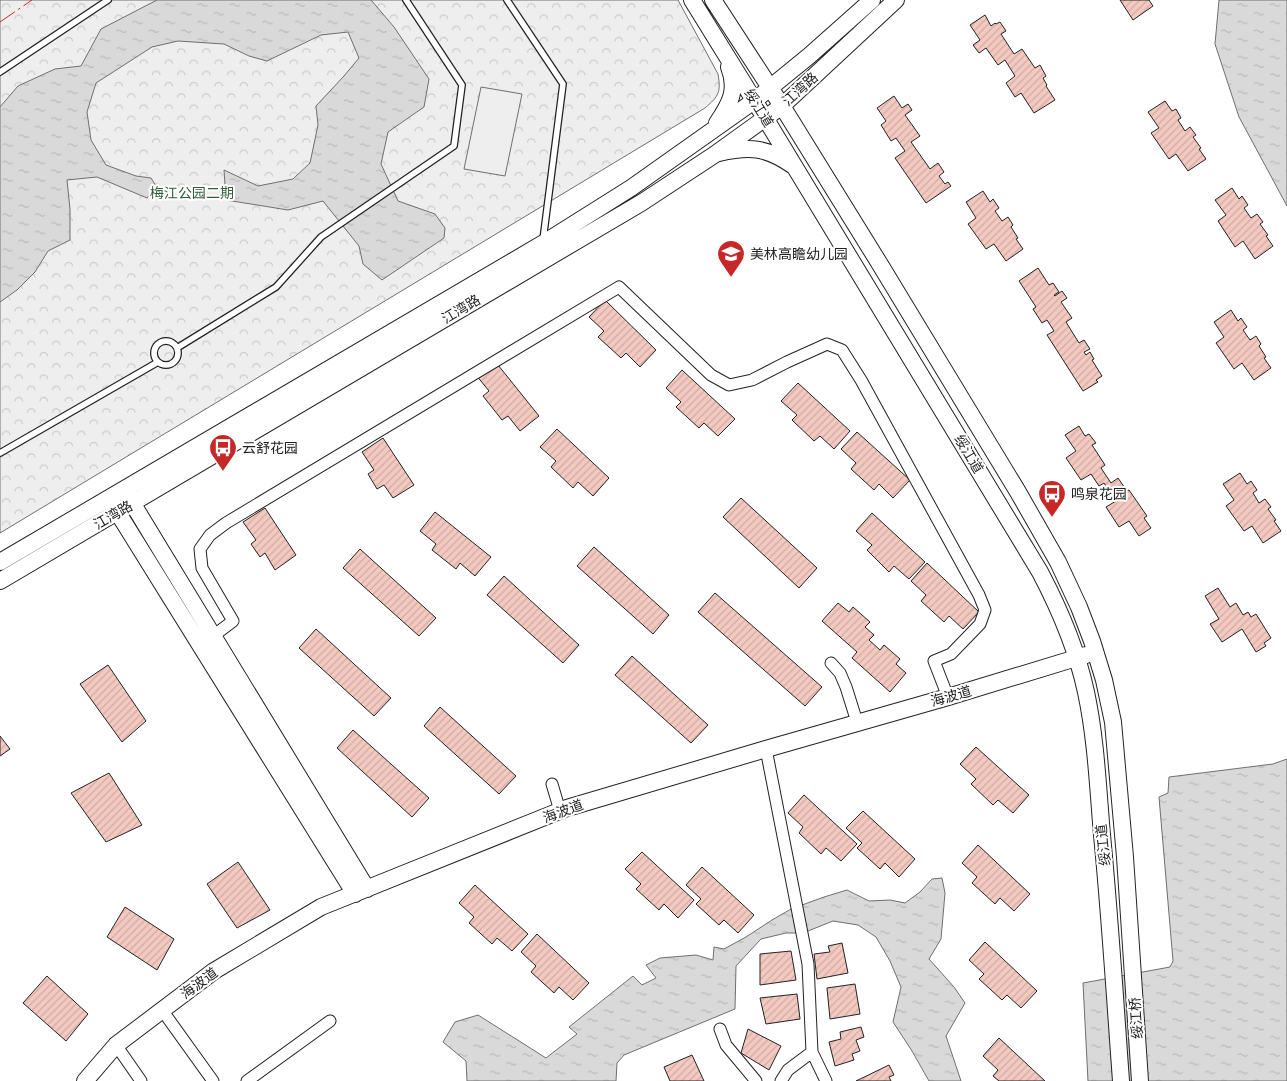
<svg xmlns="http://www.w3.org/2000/svg" width="1287" height="1081" font-family="'Roboto Condensed','Noto Sans SC',sans-serif">
<style>
.forest{fill:url(#forest-crowns);stroke:#6f6f6f}
.pitch{fill:#eee;stroke:#6f6f6f}
.water{fill:url(#water-ripples);stroke:#6f6f6f}
.building{fill:url(#building-hatch);stroke:#222}
.lines{fill:none;stroke-linecap:round;stroke-linejoin:round}
.lane-casing{stroke:#222;stroke-width:8}
.street-casing{stroke:#222;stroke-width:13}
.secondary-casing{stroke:#222;stroke-width:18}
.lane{stroke:#fff;stroke-width:5.5}
.street{stroke:#fff;stroke-width:11}
.secondary{stroke:#fff;stroke-width:16}
.power{stroke:#c62828;stroke-width:1;stroke-dasharray:18 4 2.5 4;stroke-linecap:butt}
.labels{text-anchor:middle;dominant-baseline:central;stroke-width:4;stroke-linejoin:round;paint-order:stroke}
.street-label{font-size:14px;fill:#222;stroke:#fff}
.park-label{font-size:14px;fill:#2f5e38;stroke:#fff}
.poi-label{font-size:14px;fill:#222;stroke:#fff;text-anchor:start}
</style>
<defs>
<pattern id="forest-crowns" width="20" height="18" patternUnits="userSpaceOnUse" patternTransform="scale(1.25)"><rect width="20" height="18" fill="#eee"/><path d="M2 6a3 3 0 1 1 6 0M12 15a3 3 0 1 1 6 0" fill="none" stroke="#ccc"/></pattern>
<pattern id="water-ripples" width="26" height="14" patternUnits="userSpaceOnUse" patternTransform="scale(1.25)"><rect width="26" height="14" fill="#d9d9d9"/><path d="M2 4q2-2 4 0t4 0M15 11q2-2 4 0t4 0" fill="none" stroke="#bababa"/></pattern>
<pattern id="building-hatch" width="6" height="6" patternUnits="userSpaceOnUse" patternTransform="scale(1.25)"><rect width="6" height="6" fill="#f3c9c0"/><path d="M-1 1l2-2M0 6l6-6M5 7l2-2" fill="none" stroke="#d0aca5"/></pattern>
</defs>
<rect width="100%" height="100%" fill="#fff"/>
<!-- forest -->
<path class="forest" d="M 0,0 L 678,0 L 718,74 C 721,92 719,96 705,108 L 0,533 Z"/>
<!-- pitch -->
<path class="pitch" d="M 481,87 L 522,94 L 505,176 L 464,169 Z"/>
<!-- water -->
<path class="water" d="M 157,0 L 371,0 L 394,27 L 429,79 L 424,107 L 388,132 L 381,164 L 398,201 L 435,214 L 445,228 L 444,238 L 382,280 L 363,264 L 359,246 L 323,201 L 288,210 L 226,200 L 224,170 L 258,186 L 293,179 L 310,163 L 318,125 L 316,106 L 344,76 L 359,58 L 348,32 L 321,35 L 267,61 L 249,56 L 224,44 L 178,41 L 152,47 L 96,83 L 87,112 L 91,140 L 106,165 L 136,176 L 151,178 L 156,186 L 147,198 L 97,177 L 67,180 L 70,209 L 70,240 L 48,251 L 35,272 L 17,290 L 0,302 L 0,107 L 18,86 L 55,69 L 81,66 L 101,29 Z
M 1219,0 L 1287,0 L 1287,206 L 1239,117 L 1215,44 Z
M 1287,759 L 1287,1081 L 1088,1081 L 1083,983 L 1170,967 L 1173,961 L 1159,797 L 1168,793 L 1169,777 L 1273,764 Z
M 942,878 L 945,893 L 941,939 L 929,959 L 954,987 L 965,1003 L 946,1036 L 961,1081 L 929,1081 L 912,1051 L 893,1022 L 901,987 L 890,961 L 876,937 L 858,925 L 833,921 L 803,933 L 786,933 L 761,939 L 736,966 L 735,1009 L 624,1055 L 617,1063 L 616,1081 L 467,1081 L 466,1061 L 443,1042 L 455,1022 L 478,1015 L 546,1058 L 577,1034 L 569,1027 L 633,976 L 642,985 L 656,978 L 646,965 L 660,958 L 696,955 L 713,960 L 714,947 L 724,949 L 746,937 L 772,920 L 791,909 L 824,897 L 847,890 L 869,901 L 890,900 L 905,903 L 920,892 L 932,879 Z"/>
<!-- building -->
<path class="building" d="M 1120,0 L 1149,0 L 1153,6 L 1133,20 Z
M 985,15 L 991,26 L 995,23 L 996,24 L 1000,22 L 1006,31 L 1001,34 L 1014,54 L 1022,49 L 1035,68 L 1040,65 L 1046,76 L 1043,78 L 1047,85 L 1046,86 L 1055,100 L 1034,113 L 1021,93 L 1015,97 L 1006,83 L 1015,76 L 1005,60 L 998,65 L 986,48 L 979,53 L 973,45 L 980,40 L 970,25 Z
M 894,96 L 902,108 L 908,104 L 912,110 L 905,115 L 920,136 L 911,142 L 930,169 L 938,163 L 944,172 L 939,176 L 945,184 L 948,182 L 951,186 L 926,203 L 895,158 L 905,151 L 896,138 L 891,141 L 881,125 L 886,121 L 877,108 Z
M 1165,101 L 1172,111 L 1176,109 L 1181,118 L 1178,120 L 1185,131 L 1190,127 L 1196,135 L 1193,137 L 1201,148 L 1199,149 L 1206,159 L 1188,171 L 1176,154 L 1169,159 L 1151,133 L 1159,128 L 1148,112 Z
M 1232,188 L 1239,199 L 1242,196 L 1248,205 L 1244,208 L 1251,218 L 1257,214 L 1263,222 L 1260,224 L 1268,235 L 1266,236 L 1273,246 L 1255,259 L 1243,241 L 1235,247 L 1218,221 L 1226,215 L 1215,200 Z
M 983,191 L 990,202 L 993,199 L 999,208 L 995,211 L 1002,221 L 1008,217 L 1013,225 L 1011,227 L 1018,238 L 1016,239 L 1023,249 L 1006,261 L 994,244 L 986,249 L 968,224 L 976,218 L 966,202 Z
M 1038,268 L 1049,285 L 1053,283 L 1059,292 L 1054,295 L 1055,296 L 1062,291 L 1067,298 L 1061,302 L 1072,318 L 1066,322 L 1079,343 L 1084,340 L 1090,349 L 1084,352 L 1086,355 L 1090,352 L 1094,359 L 1092,360 L 1102,376 L 1096,380 L 1098,382 L 1083,391 L 1047,335 L 1054,331 L 1047,320 L 1042,323 L 1033,309 L 1036,307 L 1019,281 Z
M 605,300 L 656,350 L 640,367 L 626,353 L 621,358 L 598,337 L 604,331 L 589,317 Z
M 1231,310 L 1238,321 L 1241,318 L 1247,327 L 1243,330 L 1250,340 L 1256,336 L 1261,344 L 1259,346 L 1266,357 L 1264,358 L 1271,368 L 1254,380 L 1242,363 L 1234,369 L 1216,343 L 1224,337 L 1214,322 Z
M 494,360 L 539,416 L 520,431 L 508,416 L 502,420 L 483,396 L 489,391 L 476,375 Z
M 682,370 L 735,419 L 718,436 L 704,423 L 699,428 L 676,407 L 681,402 L 666,388 Z
M 798,383 L 850,431 L 834,449 L 820,436 L 814,441 L 792,420 L 797,415 L 781,401 Z
M 1079,426 L 1085,436 L 1089,434 L 1096,443 L 1092,445 L 1105,465 L 1101,468 L 1111,483 L 1118,478 L 1127,491 L 1129,490 L 1147,516 L 1144,518 L 1151,528 L 1139,536 L 1129,521 L 1119,527 L 1106,507 L 1116,501 L 1104,483 L 1099,486 L 1091,474 L 1081,480 L 1066,458 L 1076,451 L 1065,435 Z
M 557,429 L 609,478 L 593,496 L 578,482 L 573,488 L 551,467 L 556,461 L 540,447 Z
M 857,432 L 910,480 L 893,498 L 879,484 L 874,490 L 851,469 L 856,463 L 841,449 Z
M 383,438 L 414,485 L 393,498 L 384,485 L 377,489 L 368,474 L 374,470 L 362,452 Z
M 1240,473 L 1247,484 L 1251,481 L 1257,490 L 1253,493 L 1259,503 L 1265,499 L 1271,507 L 1268,509 L 1276,520 L 1274,521 L 1281,531 L 1263,543 L 1252,526 L 1244,531 L 1226,506 L 1234,500 L 1223,484 Z
M 741,498 L 817,568 L 799,588 L 723,517 Z
M 265,508 L 296,555 L 275,570 L 265,553 L 260,557 L 251,544 L 256,540 L 243,522 Z
M 435,512 L 491,557 L 475,576 L 460,563 L 456,569 L 432,550 L 436,544 L 420,531 Z
M 872,513 L 925,562 L 909,579 L 894,566 L 889,572 L 867,550 L 872,545 L 856,531 Z
M 594,547 L 669,615 L 653,634 L 577,566 Z
M 360,549 L 436,618 L 419,636 L 343,568 Z
M 927,563 L 979,612 L 963,629 L 949,616 L 944,622 L 921,601 L 926,595 L 911,581 Z
M 504,576 L 579,645 L 563,663 L 487,595 Z
M 1218,588 L 1230,607 L 1236,603 L 1243,615 L 1248,612 L 1251,617 L 1256,614 L 1271,638 L 1264,643 L 1266,646 L 1256,652 L 1242,629 L 1222,642 L 1210,624 L 1219,619 L 1205,596 Z
M 715,593 L 822,687 L 805,706 L 698,612 Z
M 838,603 L 849,612 L 853,607 L 870,622 L 865,627 L 874,635 L 869,640 L 880,650 L 884,645 L 900,659 L 896,664 L 906,673 L 890,692 L 852,658 L 857,652 L 822,621 Z
M 316,629 L 391,698 L 374,716 L 299,648 Z
M 632,656 L 708,725 L 691,743 L 615,675 Z
M 108,665 L 146,721 L 122,742 L 80,684 Z
M 440,707 L 516,776 L 499,794 L 424,726 Z
M 353,730 L 429,798 L 412,817 L 337,748 Z
M 0,736 L 10,749 L 0,756 Z
M 976,747 L 1029,795 L 1013,813 L 998,800 L 993,805 L 971,784 L 976,779 L 960,764 Z
M 109,773 L 142,825 L 106,842 L 71,793 Z
M 804,795 L 857,844 L 841,861 L 826,848 L 821,854 L 799,833 L 803,827 L 788,813 Z
M 863,811 L 915,859 L 899,877 L 885,863 L 880,869 L 857,848 L 862,843 L 846,828 Z
M 978,845 L 1030,894 L 1014,911 L 1000,898 L 995,904 L 972,883 L 977,877 L 962,863 Z
M 642,852 L 694,900 L 678,918 L 664,904 L 659,910 L 636,889 L 641,884 L 625,869 Z
M 238,862 L 270,910 L 237,928 L 207,884 Z
M 702,867 L 754,915 L 738,933 L 724,920 L 719,925 L 696,904 L 701,899 L 686,885 Z
M 475,885 L 528,934 L 512,951 L 497,938 L 492,944 L 469,923 L 474,917 L 459,903 Z
M 125,907 L 174,939 L 157,970 L 107,937 Z
M 537,934 L 589,983 L 573,1000 L 559,987 L 554,993 L 531,972 L 536,966 L 521,952 Z
M 985,942 L 1037,991 L 1021,1008 L 1007,995 L 1002,1000 L 979,979 L 984,974 L 969,960 Z
M 842,943 L 848,973 L 817,979 L 814,954 L 830,952 L 828,946 Z
M 791,951 L 796,980 L 760,985 L 760,954 Z
M 47,976 L 88,1014 L 66,1041 L 23,1003 Z
M 855,984 L 860,1014 L 830,1019 L 827,988 Z
M 797,994 L 800,1019 L 766,1024 L 760,998 Z
M 861,1027 L 864,1037 L 856,1040 L 860,1051 L 852,1054 L 854,1060 L 835,1066 L 829,1042 L 841,1039 L 840,1032 Z
M 748,1029 L 781,1046 L 769,1070 L 741,1053 Z
M 999,1038 L 1045,1081 L 999,1081 L 993,1076 L 998,1070 L 983,1056 Z
M 692,1055 L 704,1081 L 670,1081 L 664,1067 Z
M 889,1065 L 894,1075 L 889,1077 L 891,1081 L 856,1081 Z"/>
<g class="lines">
<defs>
<path id="lane" d="M 507,0 L 563,84 L 543,240
M 0,72 L 108,0
M154 353a12 12 0 1 1 24 0a12 12 0 1 1-24 0Z
M 177,348 L 276,287 L 321,237 L 454,146 L 462,85 L 406,0
M 0,453 L 158,362"/>
<path id="street" d="M 208,640 L 233,621 L 202,568 L 200,549 L 210,535 L 226,523 L 619,287 L 711,375 L 729,385 L 752,380 L 787,362 L 827,344 L 842,350 L 861,380 L 979,595 L 985,610 L 980,624 L 951,654 L 934,661 L 948,697
M 831,663 L 840,673 L 846,687 L 857,722
M 766,749 L 808,964 L 812,1052 L 826,1081
M 552,784 L 560,811
M 162,1010 L 213,1081
M 720,1029 L 726,1045 L 756,1081
M 116,1045 L 141,1081
M 247,1081 L 330,1021
M 781,1081 L 788,1070 L 812,1052"/>
<path id="secondary" d="M 692,0 L 770,126 L 1040,572 C 1060,610 1077,650 1086,692 C 1096,739 1098,788 1102,835 C 1110,917 1115,999 1121,1081
M 713,0 L 782,106 L 881,266 L 1018,492 L 1058,562 L 1079,607 L 1092,641 L 1104,680 L 1113,722 L 1125,857 L 1140,1081
M 717,123 C 730,104 738,90 729,67
M 719,153 C 749,146 766,147 792,165
M 128,496 L 367,889
M 113,505 L 355,894
M 0,562 L 542,244 L 631,188 L 754,101 L 809,56 L 872,0
M 0,581 L 641,203 L 714,155 L 782,106 L 896,0
M 85,1081 L 116,1045 L 214,971 L 321,907 L 567,808 L 766,749 L 948,697 L 1086,655"/>
</defs>
<!-- lane casing -->
<use href="#lane" class="lane-casing"/>
<!-- street casing -->
<use href="#street" class="street-casing"/>
<!-- secondary casing -->
<use href="#secondary" class="secondary-casing"/>
<!-- lane -->
<use href="#lane" class="lane"/>
<!-- street -->
<use href="#street" class="street"/>
<!-- secondary -->
<use href="#secondary" class="secondary"/>
<!-- power -->
<path class="power" d="M 0,22 L 32,0"/>
</g>
<!-- icons -->
<defs>
<symbol id="school-pin" viewBox="-11 -11 22 30"><path d="M0 17L-7.5 6A9.5 9.5 0 1 1 7.5 6Z" fill="#c62828" stroke="#fff"/><path d="M0-5L7-2L0 1L-7-2ZM-4 1L0 2.5L4 1V4Q0 6-4 4Z" fill="#fff"/></symbol>
<symbol id="bus-pin" viewBox="-11 -11 22 30"><path d="M0 17L-7.5 6A9.5 9.5 0 1 1 7.5 6Z" fill="#c62828" stroke="#fff"/><path d="M-5-6H5V4H4V6H2V4H-2V6H-4V4H-5ZM-3.5-4V0h7V-4ZM-3.5 1.2v1.5H-2V1.2ZM2 1.2v1.5H3.5V1.2Z" fill="#fff"/></symbol>
</defs>
<g fill-rule="evenodd">
<use href="#school-pin" x="715" y="238" width="32" height="43"/>
<use href="#bus-pin" x="207" y="432" width="32" height="43"/>
<use href="#bus-pin" x="1036" y="478" width="32" height="43"/>
</g>
<g class="labels">
<!-- street labels -->
<g class="street-label">
<text transform="translate(800 89) rotate(-42)">江湾路</text>
<text transform="translate(759 108) rotate(58)">绥江道</text>
<text transform="translate(461 309) rotate(-31)">江湾路</text>
<text transform="translate(969 454) rotate(59)">绥江道</text>
<text transform="translate(113 515) rotate(-30)">江湾路</text>
<text transform="translate(951 696) rotate(-16)">海波道</text>
<text transform="translate(563 811) rotate(-20)">海波道</text>
<text transform="translate(1103 845) rotate(-96)">绥江道</text>
<text transform="translate(199 983) rotate(-36)">海波道</text>
<text transform="translate(1136 1018) rotate(-94)">绥江桥</text>
</g>
<!-- park labels -->
<g class="park-label">
<text x="192" y="193">梅江公园二期</text>
</g>
<!-- poi labels -->
<g class="poi-label">
<text x="750" y="254">美林高瞻幼儿园</text>
<text x="242" y="448">云舒花园</text>
<text x="1071" y="494">鸣泉花园</text>
</g>
</g>
</svg>
